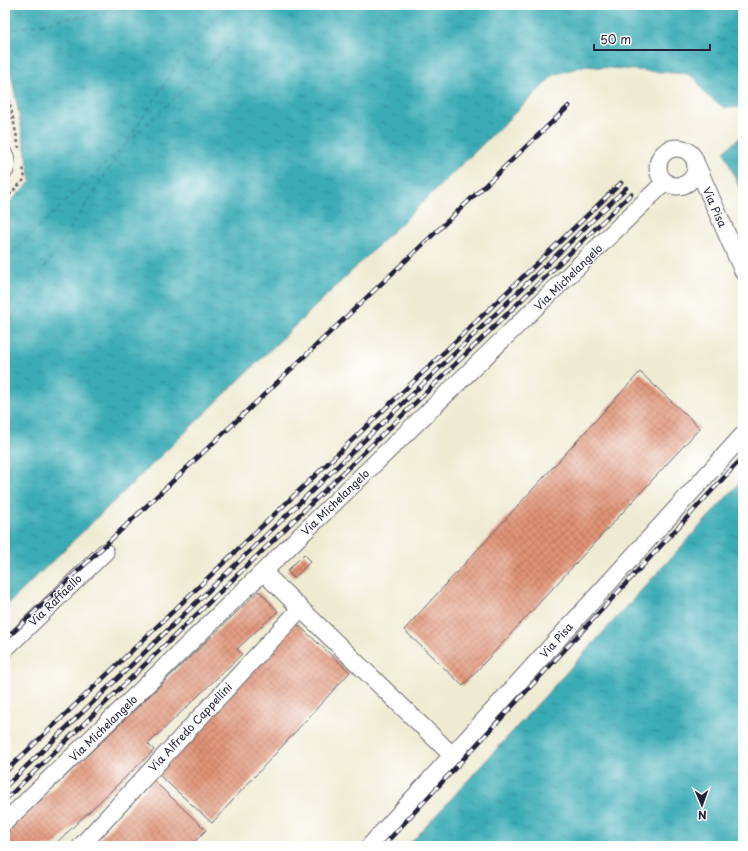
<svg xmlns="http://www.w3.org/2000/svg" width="748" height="851" font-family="'Playpen Sans',sans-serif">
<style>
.water{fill:url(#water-ripples);stroke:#2e6778}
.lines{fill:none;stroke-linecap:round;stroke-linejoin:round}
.ferry{stroke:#2d6072;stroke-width:1;stroke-dasharray:5 4;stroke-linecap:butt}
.building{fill:url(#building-cross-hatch)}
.minor-casing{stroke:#6a6870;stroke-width:19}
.path{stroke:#6a6870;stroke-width:2.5;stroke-dasharray:3 3;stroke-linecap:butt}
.minor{stroke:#fff;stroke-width:17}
.rail-casing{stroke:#22223b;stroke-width:4.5}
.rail{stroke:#fff;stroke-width:3;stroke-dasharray:9;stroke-linecap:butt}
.labels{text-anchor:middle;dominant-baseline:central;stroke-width:3;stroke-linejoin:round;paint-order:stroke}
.street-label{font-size:11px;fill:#22223b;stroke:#fff}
</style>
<defs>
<pattern id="water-ripples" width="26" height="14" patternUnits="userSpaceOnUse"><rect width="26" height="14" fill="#3bacb6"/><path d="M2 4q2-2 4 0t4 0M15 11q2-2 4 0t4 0" fill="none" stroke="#318c95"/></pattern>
<pattern id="building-cross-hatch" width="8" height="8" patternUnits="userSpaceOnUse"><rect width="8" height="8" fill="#e09274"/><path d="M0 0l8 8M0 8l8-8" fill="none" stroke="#b57760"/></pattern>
</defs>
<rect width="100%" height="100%" fill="#fff"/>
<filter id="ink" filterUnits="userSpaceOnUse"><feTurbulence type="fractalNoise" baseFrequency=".025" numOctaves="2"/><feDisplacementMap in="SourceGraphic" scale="8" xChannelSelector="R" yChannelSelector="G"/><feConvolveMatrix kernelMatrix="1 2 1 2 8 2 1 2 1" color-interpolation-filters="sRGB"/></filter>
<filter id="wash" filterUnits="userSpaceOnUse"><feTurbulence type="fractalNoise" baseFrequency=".012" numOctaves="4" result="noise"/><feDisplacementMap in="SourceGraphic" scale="16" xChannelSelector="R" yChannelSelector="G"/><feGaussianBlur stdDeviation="0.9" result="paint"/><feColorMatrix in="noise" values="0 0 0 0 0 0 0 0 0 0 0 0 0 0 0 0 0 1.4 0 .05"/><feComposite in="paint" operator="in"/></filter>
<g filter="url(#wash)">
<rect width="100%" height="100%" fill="#efebd3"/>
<!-- water -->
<path class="water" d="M 5,5 L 743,5 L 743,107 L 725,108 L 706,95 L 696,79 L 688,74 L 584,66 L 554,75 L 5,607 L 5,207 L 31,181 L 11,72 L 5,73 Z
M 743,135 L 743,197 L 724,151 Z
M 743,479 L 743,846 L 408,846 Z"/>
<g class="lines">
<!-- ferry -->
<path class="ferry" d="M 5,7 L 12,5
M 5,31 L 75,17 L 166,5
M 126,144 L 196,78 L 271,5
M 5,259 L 122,148
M 5,329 L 180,60 L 228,5"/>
</g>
<g id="blocks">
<!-- building -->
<path class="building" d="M 640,372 L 700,428 L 463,686 L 404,630 Z
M 304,554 L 311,561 L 294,578 L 287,571 Z
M 259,591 L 278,611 L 237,649 L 242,654 L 148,744 L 154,750 L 53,846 L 5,846 L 5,834 Z
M 296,623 L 350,672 L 212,823 L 158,774 Z
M 153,780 L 206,830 L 191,846 L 93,846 Z"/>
</g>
</g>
<g filter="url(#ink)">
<use href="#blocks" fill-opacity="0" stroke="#6a6870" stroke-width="1"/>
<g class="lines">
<defs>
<path id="minor" d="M658 167a19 19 0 1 1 38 0a19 19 0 1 1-38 0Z
M 5,156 L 6,162 L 5,170
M 697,166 L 743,271
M 263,572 L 452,755
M 5,649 L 105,552
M 5,822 L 665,182
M 81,846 L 300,609
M 370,846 L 743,435"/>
</defs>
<!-- minor casing -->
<use href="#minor" class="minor-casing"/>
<!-- path -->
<path class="path" d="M 5,94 L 10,103 L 19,148
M 5,199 L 25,179 L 23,166"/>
<!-- minor -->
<use href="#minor" class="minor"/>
<defs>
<path id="rail" d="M 5,640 L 569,106
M 5,772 L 621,183
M 5,787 L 626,188
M 5,800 L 631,194
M 383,846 L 743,457"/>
</defs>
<!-- rail casing -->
<use href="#rail" class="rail-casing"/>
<!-- rail -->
<use href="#rail" class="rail"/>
</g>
</g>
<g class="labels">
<!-- street labels -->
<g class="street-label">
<text transform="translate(715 207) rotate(66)">Via Pisa</text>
<text transform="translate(568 277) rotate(-44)">Via Michelangelo</text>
<text transform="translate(335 502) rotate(-44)">Via Michelangelo</text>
<text transform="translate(55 600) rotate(-44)">Via Raffaello</text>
<text transform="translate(556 640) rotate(-48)">Via Pisa</text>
<text transform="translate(190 727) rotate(-47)">Via Alfredo Cappellini</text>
<text transform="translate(103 728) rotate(-44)">Via Michelangelo</text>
</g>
</g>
<!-- margin -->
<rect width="748" height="851" fill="none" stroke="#fff" stroke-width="20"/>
<!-- north arrow -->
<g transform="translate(702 805) rotate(178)" stroke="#ffffff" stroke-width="3" paint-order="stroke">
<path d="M0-3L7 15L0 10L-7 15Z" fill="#22223b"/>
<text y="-6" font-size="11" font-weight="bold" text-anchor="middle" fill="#22223b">N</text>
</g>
<!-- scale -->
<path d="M594 44v6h116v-6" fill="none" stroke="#22223b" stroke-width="2"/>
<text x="600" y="44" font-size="12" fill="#22223b" stroke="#ffffff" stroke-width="3" paint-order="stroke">50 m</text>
</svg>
